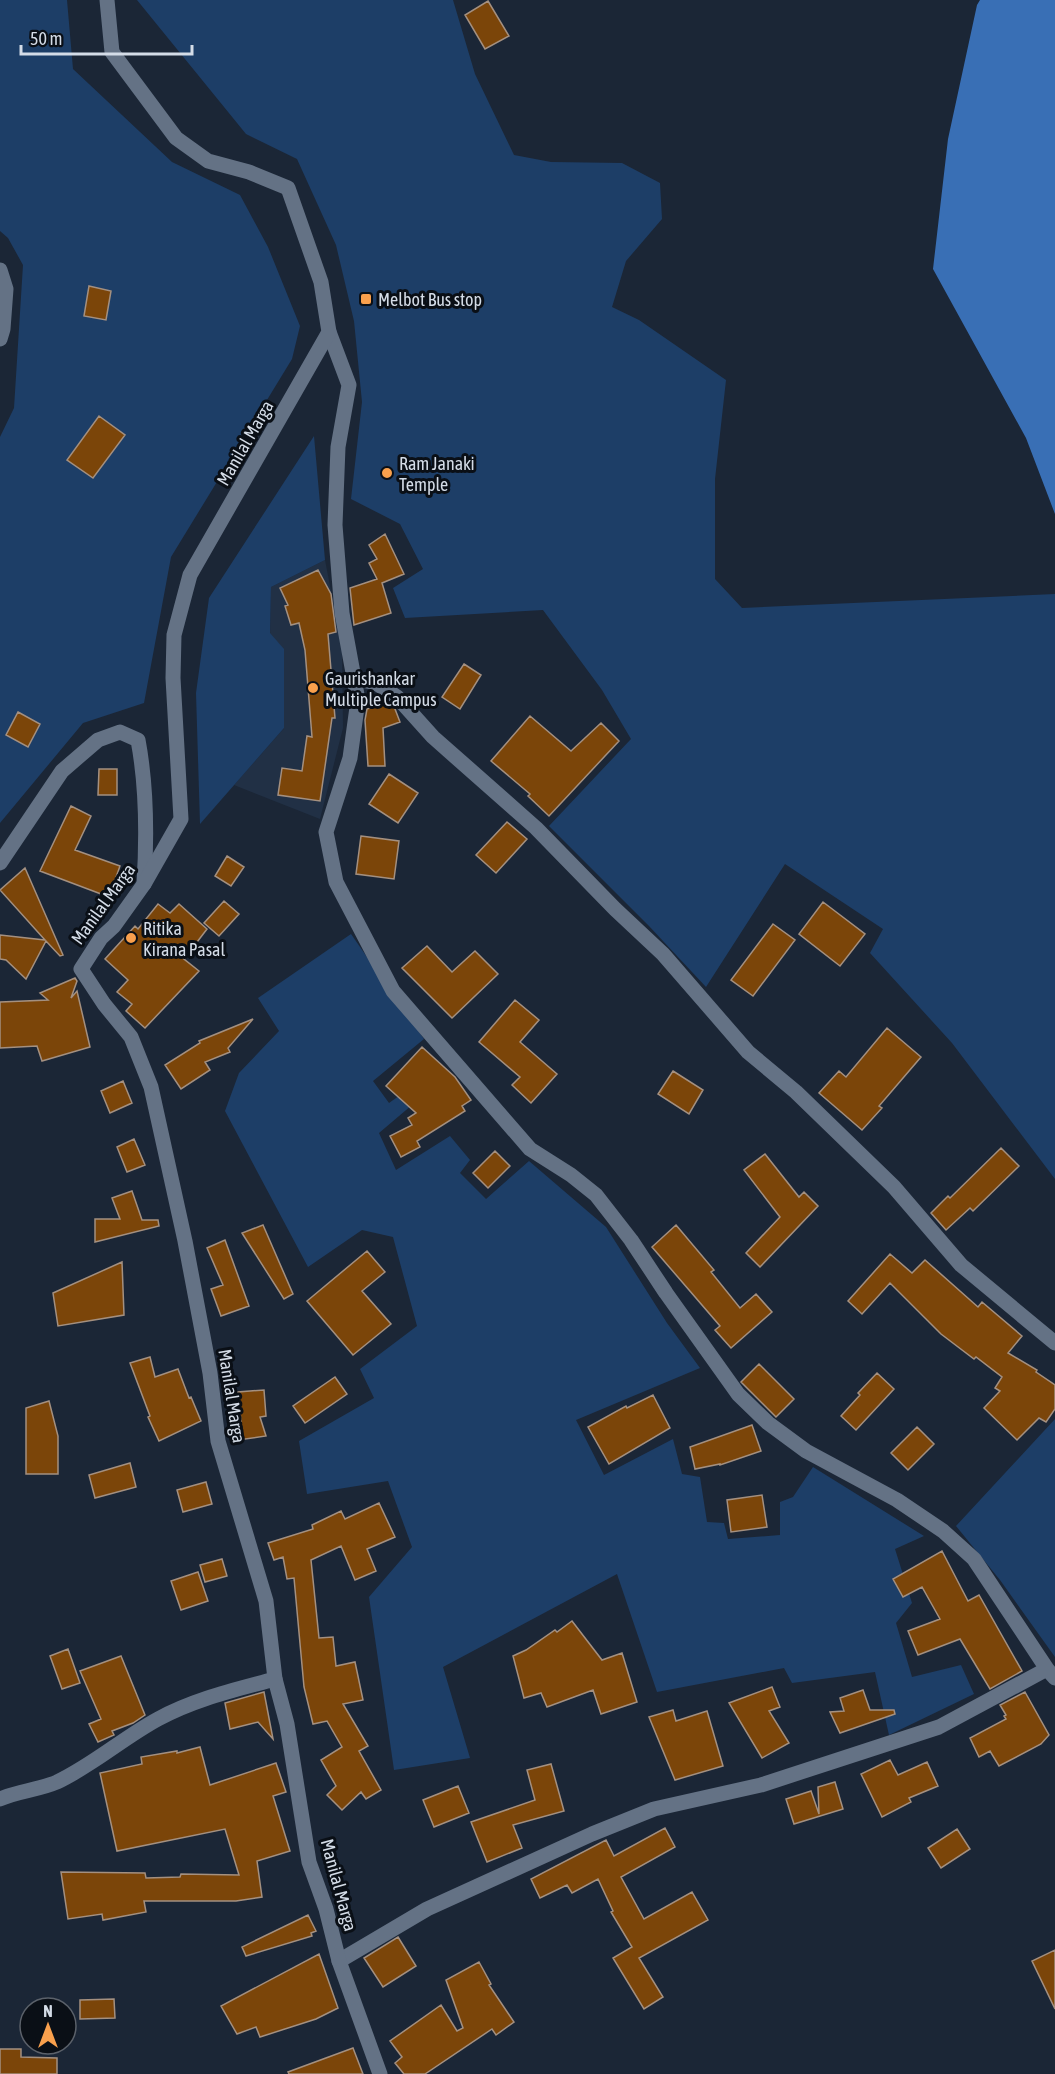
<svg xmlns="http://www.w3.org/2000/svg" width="1055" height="2074" font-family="'Asap Condensed',sans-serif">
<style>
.built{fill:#213045}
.green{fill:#1d3e67}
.water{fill:#396fb5}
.building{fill:#7b4509;stroke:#a49080;stroke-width:1.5}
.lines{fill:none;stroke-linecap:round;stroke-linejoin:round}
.street{stroke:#647285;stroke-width:15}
.secondary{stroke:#647285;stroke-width:15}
.poi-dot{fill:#f9a04d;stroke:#0a0f16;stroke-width:2}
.labels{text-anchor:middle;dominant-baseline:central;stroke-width:6;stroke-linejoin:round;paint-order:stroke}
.poi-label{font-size:18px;fill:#d4dce7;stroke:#0a0f16;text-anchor:start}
.street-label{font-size:18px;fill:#d4dce7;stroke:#0a0f16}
</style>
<rect width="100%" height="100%" fill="#1b2636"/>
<!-- built -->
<path class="built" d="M 325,560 L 342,648 L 343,728 L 320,819 L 234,785 L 284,728 L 270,634 L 271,587 Z"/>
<!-- green -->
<path class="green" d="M 0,0 L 67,0 L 73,69 L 172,162 L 240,195 L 268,247 L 300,326 L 292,359 L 171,557 L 144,703 L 83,723 L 0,823 L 0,437 L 14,408 L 23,265 L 8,238 L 0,231 Z
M 137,0 L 453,0 L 475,74 L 514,155 L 551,162 L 622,163 L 660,183 L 662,219 L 626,261 L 612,307 L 639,320 L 726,380 L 715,479 L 715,579 L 742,608 L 1055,594 L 1055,1179 L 952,1043 L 870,953 L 883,929 L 785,864 L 706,987 L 649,926 L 549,826 L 631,739 L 602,690 L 543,610 L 405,618 L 393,588 L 423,569 L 400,524 L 351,499 L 362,402 L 354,321 L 336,245 L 297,159 L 246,134 Z
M 314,436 L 325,560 L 271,587 L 270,633 L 284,649 L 284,728 L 200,824 L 196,693 L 209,598 Z
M 351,934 L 424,1039 L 373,1081 L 389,1103 L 403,1093 L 412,1105 L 379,1133 L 396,1170 L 450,1136 L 470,1160 L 460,1173 L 486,1199 L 529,1161 L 606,1227 L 667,1323 L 700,1368 L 576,1420 L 604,1475 L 673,1439 L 682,1474 L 700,1477 L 707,1522 L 724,1523 L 728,1539 L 780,1535 L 780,1502 L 793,1497 L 813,1467 L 924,1536 L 895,1549 L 912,1603 L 896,1623 L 912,1677 L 961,1665 L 974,1694 L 889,1735 L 875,1672 L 792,1683 L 784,1668 L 657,1692 L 617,1574 L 443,1667 L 470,1758 L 394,1770 L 369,1597 L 412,1547 L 388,1481 L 307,1494 L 299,1441 L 374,1398 L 360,1369 L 417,1326 L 393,1237 L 362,1230 L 308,1267 L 225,1111 L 239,1073 L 279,1031 L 258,998 Z
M 1055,1419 L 1055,1657 L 1000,1580 L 956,1526 Z"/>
<!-- water -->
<path class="water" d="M 980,0 L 1055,0 L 1055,514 L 1026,438 L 933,269 L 948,139 L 977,5 Z"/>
<!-- building -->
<path class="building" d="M 488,1 L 509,36 L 485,49 L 465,15 Z
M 89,286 L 111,291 L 106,320 L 84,316 Z
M 99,416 L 125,435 L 93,478 L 67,460 Z
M 385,534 L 404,574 L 382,583 L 391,613 L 354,625 L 350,588 L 377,579 L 369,563 L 377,559 L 369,545 Z
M 318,570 L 331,594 L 336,632 L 328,634 L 335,718 L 332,718 L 320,801 L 278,795 L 282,768 L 302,771 L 307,736 L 312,737 L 305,650 L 299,623 L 291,625 L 285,606 L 288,605 L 280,588 Z
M 464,664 L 481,675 L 460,709 L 442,697 Z
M 386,702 L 395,709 L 400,722 L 383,728 L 385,766 L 368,766 L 365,720 L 367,709 Z
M 18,712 L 40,724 L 28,747 L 6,735 Z
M 530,716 L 571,751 L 601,723 L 619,741 L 549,816 L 528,796 L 530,794 L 491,761 Z
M 99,769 L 117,769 L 117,795 L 98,795 Z
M 389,774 L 418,793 L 398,823 L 369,804 Z
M 71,806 L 91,816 L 75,850 L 120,866 L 109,897 L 40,871 Z
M 507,822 L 527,839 L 496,873 L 476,855 Z
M 361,836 L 399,841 L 394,879 L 356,874 Z
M 227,856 L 244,867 L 231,886 L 215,876 Z
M 25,868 L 63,955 L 60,956 L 46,941 L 26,979 L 6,960 L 0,959 L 0,935 L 45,940 L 0,890 Z
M 224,901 L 239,914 L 219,936 L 204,923 Z
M 823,902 L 865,934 L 840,966 L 799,934 Z
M 158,904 L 170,913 L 179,904 L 207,929 L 184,959 L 199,971 L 145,1028 L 126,1011 L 132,1004 L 117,992 L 128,980 L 105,959 L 135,926 L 138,929 Z
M 773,924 L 795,940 L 753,996 L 731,980 Z
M 427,946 L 452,972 L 475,951 L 498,974 L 452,1018 L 402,968 Z
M 75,978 L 77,981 L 71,998 L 77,991 L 90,1047 L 42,1061 L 37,1046 L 0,1048 L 0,1002 L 48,1000 L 40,993 Z
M 515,1000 L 539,1020 L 520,1042 L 557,1074 L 531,1103 L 512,1085 L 520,1077 L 479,1042 Z
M 253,1019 L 228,1048 L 230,1052 L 205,1062 L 210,1070 L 181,1089 L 165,1065 L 200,1043 L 199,1041 Z
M 887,1028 L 921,1057 L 879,1106 L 882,1108 L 862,1130 L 819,1093 L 839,1071 L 846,1077 Z
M 422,1047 L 455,1077 L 471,1100 L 462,1106 L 465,1111 L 417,1141 L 420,1147 L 401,1157 L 390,1136 L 412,1125 L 408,1118 L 416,1113 L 386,1086 Z
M 673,1071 L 703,1090 L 689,1114 L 658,1094 Z
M 123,1081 L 132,1103 L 110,1113 L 101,1091 Z
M 134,1139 L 145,1165 L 127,1172 L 117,1147 Z
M 1001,1148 L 1019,1166 L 973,1211 L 970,1208 L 946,1230 L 931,1213 L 948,1196 L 950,1198 Z
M 495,1151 L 510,1166 L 488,1188 L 473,1173 Z
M 765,1154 L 799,1197 L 804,1192 L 818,1206 L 760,1267 L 746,1253 L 780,1217 L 744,1170 Z
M 132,1191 L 142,1220 L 158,1220 L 159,1226 L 95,1242 L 95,1219 L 120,1219 L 112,1198 Z
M 263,1225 L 293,1294 L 284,1299 L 242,1233 Z
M 676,1225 L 714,1270 L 711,1272 L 740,1308 L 756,1294 L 772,1312 L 731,1348 L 715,1330 L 720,1326 L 652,1247 Z
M 225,1240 L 249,1306 L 221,1316 L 211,1289 L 223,1285 L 207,1248 Z
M 367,1251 L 385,1272 L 362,1291 L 391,1324 L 353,1355 L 307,1301 Z
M 890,1254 L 912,1273 L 925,1260 L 978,1307 L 982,1302 L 1022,1336 L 1008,1353 L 1037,1370 L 1036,1372 L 1055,1385 L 1055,1409 L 1046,1422 L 1039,1418 L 1017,1440 L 984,1408 L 1000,1391 L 995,1388 L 1002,1377 L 976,1357 L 974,1359 L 941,1334 L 890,1283 L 862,1314 L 848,1301 Z
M 122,1262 L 124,1315 L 58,1326 L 53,1293 Z
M 150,1357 L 155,1377 L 178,1369 L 189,1398 L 191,1397 L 201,1421 L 159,1441 L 148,1417 L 150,1416 L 130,1363 Z
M 759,1364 L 794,1399 L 776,1417 L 741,1382 Z
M 877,1373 L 894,1389 L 856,1430 L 841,1416 L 860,1395 L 858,1393 Z
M 335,1377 L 347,1394 L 305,1423 L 293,1406 Z
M 264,1390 L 266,1416 L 260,1417 L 266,1436 L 238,1440 L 235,1423 L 241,1422 L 238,1392 Z
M 653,1395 L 670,1428 L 609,1464 L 588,1427 L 626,1406 L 627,1408 Z
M 49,1401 L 58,1436 L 58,1474 L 26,1474 L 26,1408 Z
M 752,1425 L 761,1451 L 720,1465 L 720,1464 L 695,1469 L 690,1447 Z
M 917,1427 L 934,1444 L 908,1470 L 891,1453 Z
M 130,1463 L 136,1487 L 95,1498 L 89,1475 Z
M 206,1482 L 212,1504 L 183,1512 L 177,1490 Z
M 762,1495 L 767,1527 L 731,1532 L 727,1500 Z
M 379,1503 L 395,1537 L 367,1549 L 376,1571 L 355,1580 L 341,1546 L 311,1560 L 319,1638 L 333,1637 L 336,1666 L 355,1662 L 363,1700 L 343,1704 L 368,1746 L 359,1751 L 381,1790 L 366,1799 L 361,1792 L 342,1810 L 327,1795 L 336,1786 L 321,1760 L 342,1747 L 327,1721 L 313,1724 L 304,1687 L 294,1578 L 287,1579 L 283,1557 L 274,1560 L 268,1543 L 313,1529 L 312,1525 L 341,1511 L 345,1519 Z
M 942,1551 L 968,1601 L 979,1595 L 1022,1671 L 990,1689 L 960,1639 L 918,1655 L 908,1631 L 940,1619 L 922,1587 L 903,1597 L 893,1579 Z
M 222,1559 L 227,1576 L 205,1582 L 200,1565 Z
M 198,1572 L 208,1601 L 181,1610 L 171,1581 Z
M 572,1621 L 602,1660 L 622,1653 L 637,1702 L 601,1714 L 593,1690 L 547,1707 L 541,1693 L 524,1698 L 513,1656 L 526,1650 L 555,1630 L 557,1632 Z
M 68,1649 L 80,1683 L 62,1689 L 50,1656 Z
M 121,1656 L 145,1715 L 133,1723 L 112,1731 L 114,1735 L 98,1742 L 89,1724 L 101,1719 L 80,1671 Z
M 772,1687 L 780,1707 L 769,1711 L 789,1743 L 762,1758 L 729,1703 Z
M 863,1690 L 870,1710 L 894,1710 L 895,1714 L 840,1733 L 830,1712 L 844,1711 L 840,1698 Z
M 264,1692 L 273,1739 L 258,1722 L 230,1729 L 225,1703 Z
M 1025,1692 L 1049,1735 L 1041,1744 L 999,1766 L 990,1751 L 979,1757 L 970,1738 L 1006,1719 L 1004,1716 L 1006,1715 L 1000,1705 Z
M 673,1710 L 676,1721 L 707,1711 L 723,1766 L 675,1780 L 649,1717 Z
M 200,1747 L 210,1785 L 276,1763 L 286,1792 L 273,1796 L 290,1851 L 257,1861 L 262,1897 L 236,1901 L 144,1901 L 146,1912 L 103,1920 L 102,1914 L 68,1919 L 61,1872 L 145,1873 L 146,1878 L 180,1877 L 181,1874 L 239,1875 L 225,1829 L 117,1851 L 100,1773 L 142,1764 L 141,1757 L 177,1751 L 177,1753 Z
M 890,1760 L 898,1775 L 927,1762 L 938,1786 L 909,1798 L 911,1802 L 882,1817 L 861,1774 Z
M 551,1764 L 564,1811 L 513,1825 L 522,1848 L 487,1862 L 471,1822 L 535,1800 L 527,1770 Z
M 835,1782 L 843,1809 L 794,1824 L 786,1799 L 811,1791 L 819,1814 L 818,1787 Z
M 458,1786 L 469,1813 L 434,1827 L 423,1800 Z
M 665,1828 L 675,1847 L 621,1877 L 644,1919 L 692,1892 L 708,1920 L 639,1958 L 663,1997 L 644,2009 L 613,1958 L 632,1947 L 611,1912 L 613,1911 L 598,1879 L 572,1893 L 567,1885 L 540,1898 L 531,1879 L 606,1840 L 614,1856 Z
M 957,1829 L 970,1849 L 941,1868 L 928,1848 Z
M 308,1915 L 316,1931 L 311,1933 L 312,1936 L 246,1956 L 242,1947 Z
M 398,1937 L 416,1966 L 383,1987 L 364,1958 Z
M 1055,1950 L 1055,2009 L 1032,1961 Z
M 319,1954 L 338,2008 L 316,2019 L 260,2037 L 256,2027 L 237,2034 L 221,2006 Z
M 479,1962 L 491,1984 L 489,1985 L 514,2022 L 496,2035 L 492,2029 L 425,2074 L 404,2074 L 395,2063 L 402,2057 L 390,2041 L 441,2005 L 457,2031 L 463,2028 L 446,1980 Z
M 114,1999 L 115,2018 L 80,2019 L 80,2000 Z
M 353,2048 L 363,2074 L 289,2074 L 288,2072 Z
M 0,2049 L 21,2049 L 21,2057 L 57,2058 L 57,2074 L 0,2074 Z"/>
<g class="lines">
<!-- street -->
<path class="street" d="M 0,270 L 6,289 L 3,329 L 0,339
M 329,332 L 349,385 L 338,447 L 335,525 L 342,613 L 358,700 L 350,758 L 326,832 L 336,882 L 393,991 L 530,1149 L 571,1175 L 596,1195 L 631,1240 L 666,1293 L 738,1394 L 768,1423 L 806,1451 L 897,1500 L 943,1531 L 974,1559 L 1047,1669 L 1055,1678
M 352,678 L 376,683 L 397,697 L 433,737 L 536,828 L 615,909 L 663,954 L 748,1052 L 796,1092 L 894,1187 L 961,1265 L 1055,1343
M 0,863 L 62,771 L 98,740 L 120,732 L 138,740 C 147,788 147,836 144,884
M 0,1799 C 18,1791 39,1790 57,1782 C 93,1765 123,1738 158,1719 C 194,1699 235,1690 275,1679
M 339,1961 L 427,1909 L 592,1834 L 654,1809 L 761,1785 L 939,1727 L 1047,1669"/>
<!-- secondary -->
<path class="secondary" d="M 107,0 L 112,52 L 176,138 L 208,161 L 249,172 L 288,188 L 321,282 L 329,332 L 190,575 L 174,635 L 173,678 L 181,819 L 144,884 L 114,926 L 101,938 L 81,969 L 104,1004 L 131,1037 L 151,1087 L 185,1241 L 210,1373 L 218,1441 L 266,1601 L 275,1679 L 287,1724 L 309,1862 L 326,1909 L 339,1961 L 380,2074"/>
</g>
<!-- markers -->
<g class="poi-dot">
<rect x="360" y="293" width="12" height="12" rx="3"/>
<circle cx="387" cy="473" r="6"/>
<circle cx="313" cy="688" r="6"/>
<circle cx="131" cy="938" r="6"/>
</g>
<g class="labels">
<!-- poi labels -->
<g class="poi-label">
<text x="378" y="299">Melbot Bus stop</text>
<text x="399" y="463">Ram Janaki<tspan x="399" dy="21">Temple</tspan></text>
<text x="325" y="678">Gaurishankar<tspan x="325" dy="21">Multiple Campus</tspan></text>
<text x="143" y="928">Ritika<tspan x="143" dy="21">Kirana Pasal</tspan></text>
</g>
<!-- street labels -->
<g class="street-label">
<text transform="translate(245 443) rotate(-60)">Manilal Marga</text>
<text transform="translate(103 904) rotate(-54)">Manilal Marga</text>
<text transform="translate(232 1396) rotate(81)">Manilal Marga</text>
<text transform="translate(339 1885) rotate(75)">Manilal Marga</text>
</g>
</g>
<!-- north arrow -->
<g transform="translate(48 2026)"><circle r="28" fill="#0a0f16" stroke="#5b616a" stroke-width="1.5"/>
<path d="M0-4.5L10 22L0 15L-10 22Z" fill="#f9a04d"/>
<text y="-9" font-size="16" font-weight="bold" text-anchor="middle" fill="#d4dce7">N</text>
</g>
<!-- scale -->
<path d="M21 45v9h171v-9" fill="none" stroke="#d4dce7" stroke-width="3"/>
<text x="30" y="45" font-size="18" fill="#d4dce7" stroke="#0a0f16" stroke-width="4.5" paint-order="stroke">50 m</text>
</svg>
